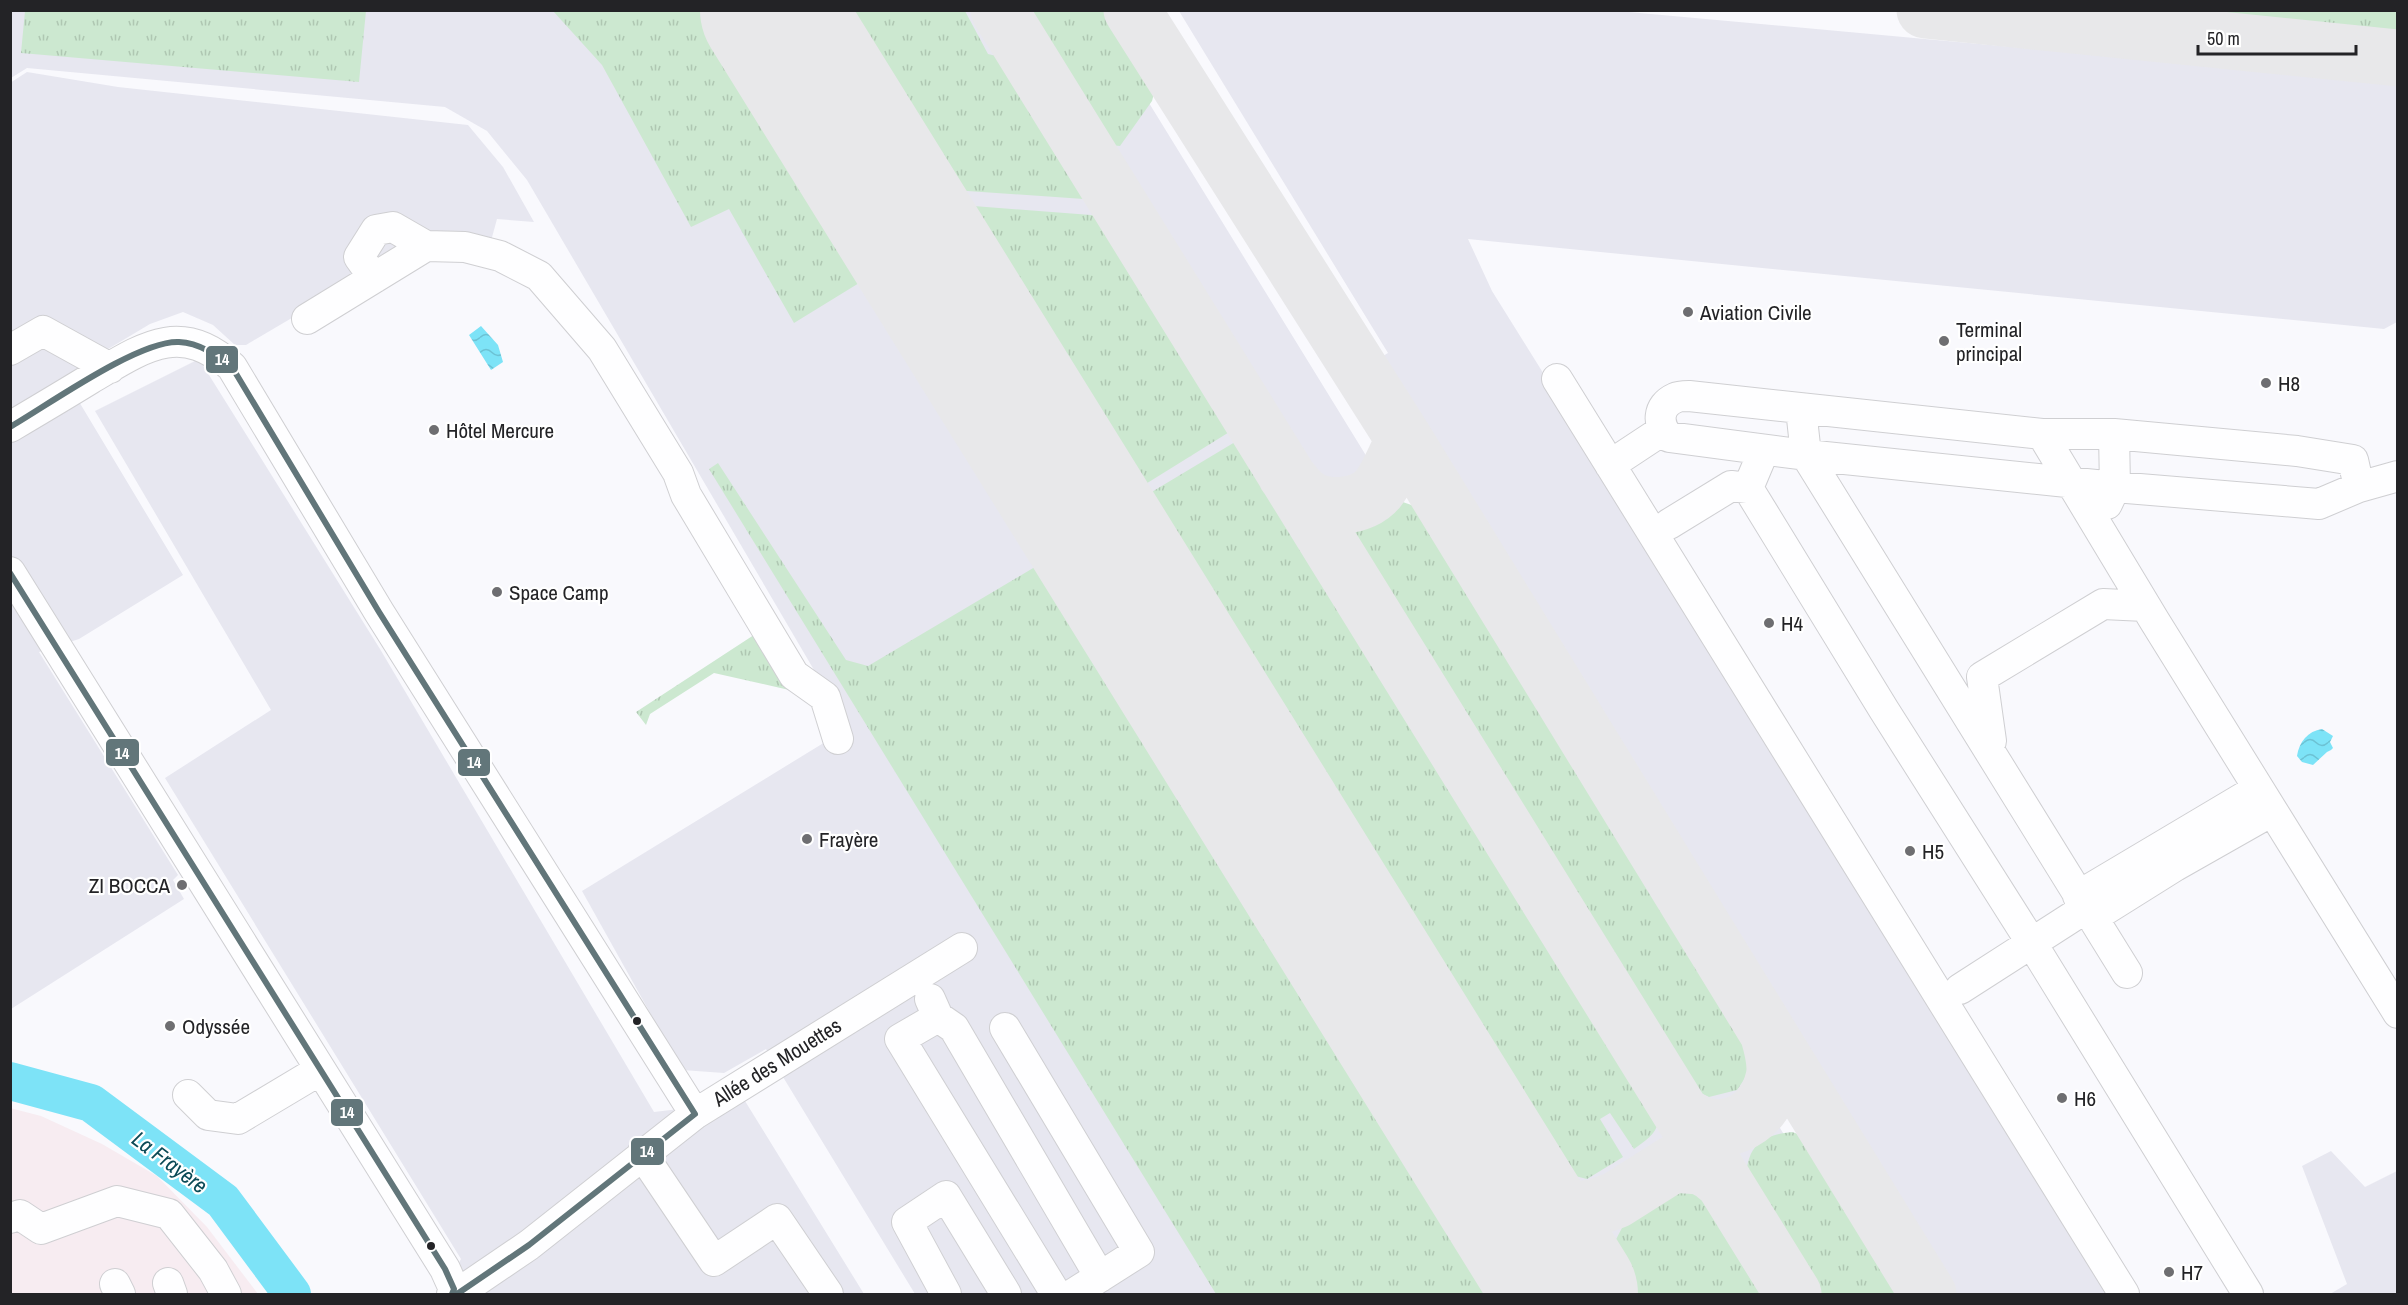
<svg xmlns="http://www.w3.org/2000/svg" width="2408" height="1305" font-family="'Archivo Narrow',sans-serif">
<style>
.commercial{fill:#f7ecf1}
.built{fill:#e7e7f0}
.grass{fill:url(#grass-tufts)}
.water{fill:url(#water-waves)}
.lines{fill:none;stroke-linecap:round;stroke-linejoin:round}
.river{stroke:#7de3f7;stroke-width:38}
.taxiway{stroke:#e8e8ea;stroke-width:57}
.runway{stroke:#e8e8ea;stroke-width:142}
.minor-casing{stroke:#cfcfd2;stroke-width:32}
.minor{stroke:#fefeff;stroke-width:30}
.bus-1-casing{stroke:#fff;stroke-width:10}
.bus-1{stroke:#62767a;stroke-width:6}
.poi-dot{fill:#6e6e71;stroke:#fff;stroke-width:2}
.bus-dot{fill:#232326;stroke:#fff;stroke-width:2}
.labels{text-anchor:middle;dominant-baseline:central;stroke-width:4.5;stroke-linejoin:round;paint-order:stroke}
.poi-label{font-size:21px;fill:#232326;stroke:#fff;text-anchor:start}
.street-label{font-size:21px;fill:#232326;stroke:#fff}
.water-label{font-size:22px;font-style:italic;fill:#0a4a56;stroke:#fff}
.line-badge{stroke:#fff;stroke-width:2}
.badge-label{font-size:16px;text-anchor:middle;font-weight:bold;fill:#fff}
</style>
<defs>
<pattern id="grass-tufts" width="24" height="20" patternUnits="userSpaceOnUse" patternTransform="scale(1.5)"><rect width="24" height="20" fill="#cce8d0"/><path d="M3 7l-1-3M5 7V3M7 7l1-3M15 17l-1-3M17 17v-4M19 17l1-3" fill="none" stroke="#afc7b2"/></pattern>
<pattern id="water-waves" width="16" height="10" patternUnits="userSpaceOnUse" patternTransform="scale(1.5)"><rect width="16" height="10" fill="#7de3f7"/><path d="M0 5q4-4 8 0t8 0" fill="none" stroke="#6cc2d4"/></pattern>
</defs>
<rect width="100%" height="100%" fill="#f9f9fd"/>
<!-- commercial -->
<path class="commercial" d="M 10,1108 L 41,1116 L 102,1144 L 157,1176 L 207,1227 L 258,1294 L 11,1294 Z"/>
<!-- built -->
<path class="built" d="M 10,11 L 1097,11 L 1101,25 L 1804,1167 L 1891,1294 L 915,1294 L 766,1049 L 724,1073 L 682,1070 L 582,891 L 848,728 L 527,180 L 487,131 L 445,107 L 27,68 L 11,78 Z
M 1179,11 L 1618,11 L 2397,82 L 2397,322 L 2384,329 L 1468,239 L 1492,291 L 2117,1294 L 1928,1294 L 1353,374 L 1388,353 Z
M 2166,11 L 2397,11 L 2397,34 Z
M 27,72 L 118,87 L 468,125 L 503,167 L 534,222 L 497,219 L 485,263 L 416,260 L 302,312 L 246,345 L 235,345 L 213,325 L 183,312 L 150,324 L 88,361 L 11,412 L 10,83 Z
M 199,359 L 380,649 L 654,1112 L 745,1101 L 864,1294 L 442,1294 L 461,1259 L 165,778 L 271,710 L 95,411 Z
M 78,400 L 183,575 L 79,639 L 39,652 L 178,875 L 173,880 L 184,899 L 11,1009 L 10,441 Z
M 2331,1151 L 2365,1187 L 2397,1171 L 2397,1294 L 2330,1294 L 2347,1284 L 2302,1166 Z"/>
<!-- grass -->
<path class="grass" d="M 25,11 L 366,11 L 359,82 L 21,53 Z
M 553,11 L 714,11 L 795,144 L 870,261 L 864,280 L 794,323 L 729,209 L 691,227 L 602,65 Z
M 839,11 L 965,11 L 988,54 L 1013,60 L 1098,200 L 953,190 Z
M 1035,11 L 1110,11 L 1157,82 L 1152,101 L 1120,146 L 1100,144 L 1026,24 Z
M 2206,11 L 2397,11 L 2397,30 Z
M 961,205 L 1104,216 L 1239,426 L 1136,490 Z
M 1245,436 L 1652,1095 C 1663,1125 1660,1131 1634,1149 L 1610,1113 L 1600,1119 L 1623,1157 L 1587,1179 L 1567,1174 L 1552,1164 L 1140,499 Z
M 718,463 L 846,660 L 868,666 L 1055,555 L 1511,1294 L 1216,1294 L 709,469 Z
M 1397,500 L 1420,508 L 1751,1043 L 1752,1068 L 1737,1090 L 1709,1097 L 1680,1083 L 1355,554 L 1355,530 L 1372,511 Z
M 760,631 L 798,692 L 714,673 L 650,714 L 646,725 L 636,712 Z
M 1792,1132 L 1807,1137 L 1822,1148 L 1913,1294 L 1809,1294 L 1746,1192 C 1745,1154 1752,1136 1792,1132 Z
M 1678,1190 L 1701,1192 L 1724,1208 L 1777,1294 L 1625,1294 L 1613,1275 L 1611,1249 L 1623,1226 Z"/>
<!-- water -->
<path class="water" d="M 481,326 L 498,345 L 503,362 L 491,370 L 469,335 Z
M 2322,729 L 2333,736 L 2330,742 L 2333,748 L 2331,750 L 2327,752 L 2313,765 L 2302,762 L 2297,756 C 2299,742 2308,731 2322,729 Z"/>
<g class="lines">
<!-- river -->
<path class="river" d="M 10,1081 L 91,1103 L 223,1201 L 292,1294"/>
<!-- taxiway -->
<path class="taxiway" d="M 778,10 L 781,26
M 999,10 L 1793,1294
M 1132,10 L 1404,439 L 1928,1294
M 1925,10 L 2398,58
M 1286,475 C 1292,482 1298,491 1305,496 C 1324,511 1363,508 1378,489 C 1389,475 1396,456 1404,439
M 1681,1113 C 1718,1144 1764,1123 1774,1078 C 1777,1064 1773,1050 1769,1036
M 1488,1167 L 1513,1188 L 1533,1202 L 1571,1210 L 1594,1208 L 1616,1200 L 1673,1164 L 1700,1166 L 1712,1172 L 1724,1182"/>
<!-- runway -->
<path class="runway" d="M 771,10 L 1567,1294"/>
<defs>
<path id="minor" d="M 374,278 L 359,257 L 376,230 L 393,227 L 426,246
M 307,319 L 426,246 L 465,247 L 500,256 L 539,276 L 602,349 L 678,473 L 686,495 L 794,675 L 825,697 L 838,739
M 10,350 L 43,331 L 110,368
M 1557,379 L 2124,1294
M 1801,409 L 1806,455 L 2127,973
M 10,427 C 37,411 64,395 90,379 C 141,349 180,319 232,367 L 379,612 L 695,1114
M 2042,434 L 2154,620 L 2398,1013
M 1764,450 L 1748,488 L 1884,710 L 2031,942 L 2248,1294
M 1610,465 L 1663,430
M 2359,487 L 2353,460 L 2297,451 L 2114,434 L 2042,434 L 1689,396 C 1685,396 1679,396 1675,398 C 1657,406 1657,425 1669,437 L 1806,455 L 2115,487 L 2319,504 L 2359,487 L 2398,476
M 2107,504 L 2115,487 L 2114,434
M 1669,524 L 1731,486 L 1748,488
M 10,572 L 445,1269 L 454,1289 L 452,1294
M 1991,741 L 1982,677 L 2103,604 L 2145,606
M 2078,896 L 2258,789
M 2092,918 L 2175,866 L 2272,811
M 1960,989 L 2086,908
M 930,999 L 938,1017 L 900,1039 L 1056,1294
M 938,1017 L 954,1028 L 1100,1277
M 1005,1028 L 1139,1252 L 1073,1294
M 188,1095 L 208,1115 L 238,1119 L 320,1070
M 642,1154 L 714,1261 L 777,1219 L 828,1294
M 10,1218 L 20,1215 L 41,1229 L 117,1201 L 169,1214 L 213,1270 L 226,1294
M 168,1283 L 172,1294
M 115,1284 L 120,1294
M 457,1294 L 529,1245 L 695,1114 L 962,948
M 946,1294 L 907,1222 L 946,1196 L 1006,1294"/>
</defs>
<!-- minor casing -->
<use href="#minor" class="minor-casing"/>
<!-- minor -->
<use href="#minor" class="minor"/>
<defs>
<path id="bus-1" d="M 10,427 C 48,405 139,340 179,342 C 200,343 216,355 232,367 L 379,612 L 695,1114 L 529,1245 L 457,1294
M 10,573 L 445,1269 L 454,1289 L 452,1294"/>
</defs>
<!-- bus-1 casing -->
<use href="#bus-1" class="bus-1-casing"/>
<!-- bus-1 -->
<use href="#bus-1" class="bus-1"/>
</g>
<!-- markers -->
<g class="poi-dot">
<circle cx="1688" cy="312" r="6"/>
<circle cx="1944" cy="341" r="6"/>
<circle cx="2266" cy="383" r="6"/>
<circle cx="434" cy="430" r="6"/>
<circle cx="497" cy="592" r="6"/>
<circle cx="1769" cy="623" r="6"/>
<circle cx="807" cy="839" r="6"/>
<circle cx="1910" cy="851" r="6"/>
<circle cx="182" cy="885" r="6"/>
<circle cx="170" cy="1026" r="6"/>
<circle cx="2062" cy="1098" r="6"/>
<circle cx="2169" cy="1272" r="6"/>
</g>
<g class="bus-dot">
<circle cx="637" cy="1021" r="5"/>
<circle cx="431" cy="1246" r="5"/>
</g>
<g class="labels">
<!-- poi labels -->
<g class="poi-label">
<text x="1700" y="312">Aviation Civile</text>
<text x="1956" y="329">Terminal<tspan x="1956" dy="24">principal</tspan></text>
<text x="2278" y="383">H8</text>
<text x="446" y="430">Hôtel Mercure</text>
<text x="509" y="592">Space Camp</text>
<text x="1781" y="623">H4</text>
<text x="819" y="839">Frayère</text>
<text x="1922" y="851">H5</text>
<text x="170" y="885" text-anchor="end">ZI BOCCA</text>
<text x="182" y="1026">Odyssée</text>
<text x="2074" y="1098">H6</text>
<text x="2181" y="1272">H7</text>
</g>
<!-- street labels -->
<g class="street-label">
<text transform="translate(777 1062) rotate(-32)">Allée des Mouettes</text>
</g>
<!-- water labels -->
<g class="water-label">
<text transform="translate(170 1162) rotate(37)">La Frayère</text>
</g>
</g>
<g class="line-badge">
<rect x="205" y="345" width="34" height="29" rx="6" fill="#62767a"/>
<rect x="105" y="738" width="35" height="29" rx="6" fill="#62767a"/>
<rect x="457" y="748" width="34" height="29" rx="6" fill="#62767a"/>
<rect x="330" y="1098" width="34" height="29" rx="6" fill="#62767a"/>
<rect x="630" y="1137" width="35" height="29" rx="6" fill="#62767a"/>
</g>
<g class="badge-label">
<text x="222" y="365">14</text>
<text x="122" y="759">14</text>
<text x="474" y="768">14</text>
<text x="347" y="1118">14</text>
<text x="647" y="1157">14</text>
</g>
<!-- border -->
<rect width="2408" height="1305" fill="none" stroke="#232326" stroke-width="24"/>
<!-- scale -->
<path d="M2198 45v9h158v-9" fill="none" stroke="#232326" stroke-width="3"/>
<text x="2207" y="45" font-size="18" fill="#232326" stroke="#ffffff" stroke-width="4.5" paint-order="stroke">50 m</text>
</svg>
